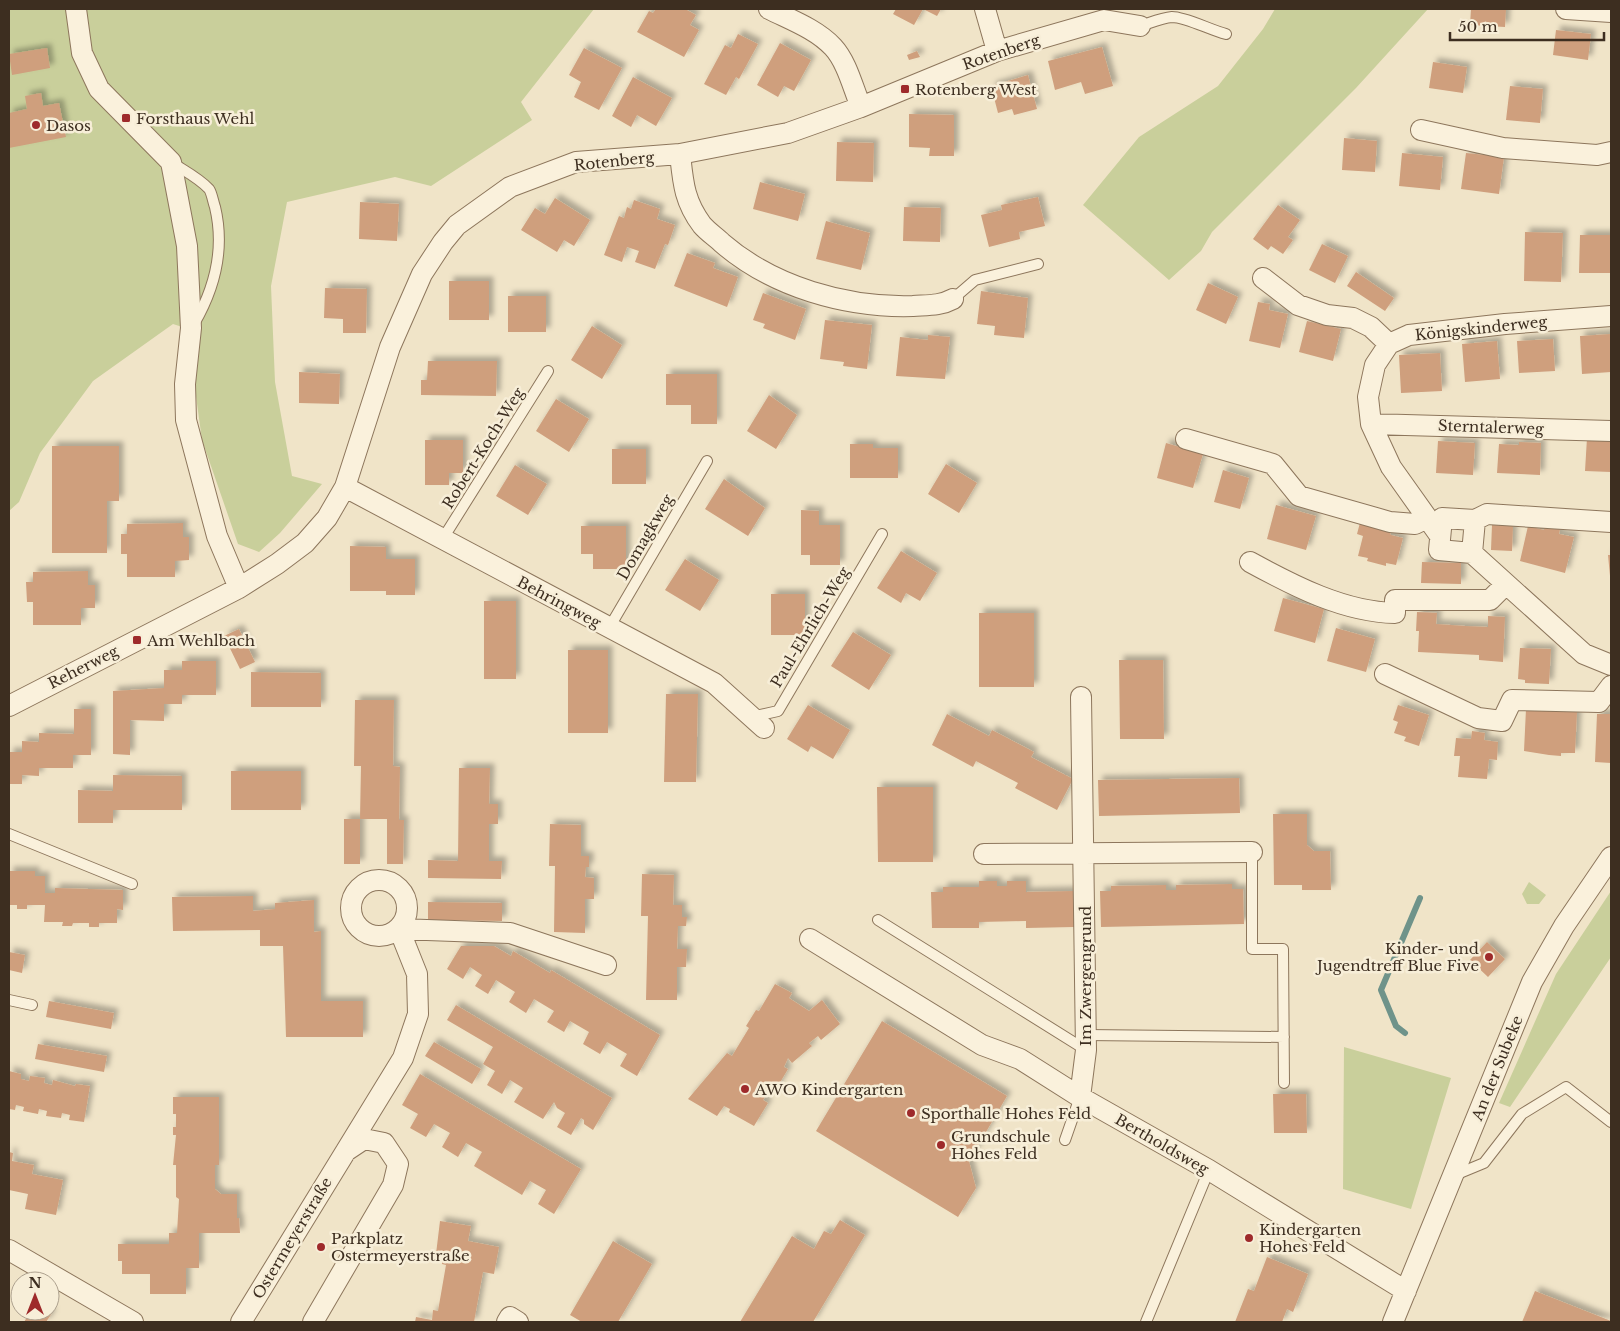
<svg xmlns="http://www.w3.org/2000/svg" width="1620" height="1331" font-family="'Libre Baskerville',serif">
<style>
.green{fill:#c9cf9b}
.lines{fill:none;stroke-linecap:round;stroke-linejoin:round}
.stream{stroke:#6f938a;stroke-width:6}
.building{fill:#cf9f7d;filter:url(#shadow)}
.lane-casing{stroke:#8d765c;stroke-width:12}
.street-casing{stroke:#8d765c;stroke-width:22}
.lane{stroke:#faf1dc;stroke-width:10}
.street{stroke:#faf1dc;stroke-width:20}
.poi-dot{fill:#9e2a2b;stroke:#f7eed8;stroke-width:2}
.labels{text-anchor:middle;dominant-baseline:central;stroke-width:5;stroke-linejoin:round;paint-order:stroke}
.street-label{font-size:15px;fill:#3d2e20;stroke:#f7eed8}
.poi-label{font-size:15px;fill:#3d2e20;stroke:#f7eed8;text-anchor:start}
</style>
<defs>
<filter id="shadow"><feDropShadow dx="4.5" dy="-4.5" stdDeviation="2.5" flood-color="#0004"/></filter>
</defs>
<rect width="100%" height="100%" fill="#f0e4c8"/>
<!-- green -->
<path class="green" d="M 9,9 L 594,9 L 521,102 L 532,120 L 431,186 L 395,177 L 287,202 L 271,286 L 275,382 L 292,476 L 322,484 L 280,533 L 259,552 L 238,544 L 202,440 L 195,389 L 201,333 L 173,324 L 93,381 L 40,453 L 19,502 L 9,511 Z
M 1275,9 L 1428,9 L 1356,88 L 1212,232 L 1201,251 L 1169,280 L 1083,205 L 1139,137 L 1218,86 L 1263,29 Z
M 1529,882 L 1546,895 L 1539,904 L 1527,904 L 1522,894 Z
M 1611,891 L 1611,957 L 1510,1107 L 1499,1103 L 1556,974 Z
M 1344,1047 L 1451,1078 L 1411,1209 L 1343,1189 Z"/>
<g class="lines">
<!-- stream -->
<path class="stream" d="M 1405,1033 L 1396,1026 L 1381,990 L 1420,898"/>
</g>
<!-- building -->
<path class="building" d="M 656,9 L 685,9 L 696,15 L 690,25 L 699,30 L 684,57 L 637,32 L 649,11 L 653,13 Z
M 896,9 L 941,9 L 937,16 L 923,9 L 914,25 L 893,14 Z
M 1471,9 L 1506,9 L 1505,27 L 1470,25 Z
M 1556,30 L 1591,34 L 1588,60 L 1553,55 Z
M 738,34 L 758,44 L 739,79 L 736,77 L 726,95 L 704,84 L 725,45 L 731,48 Z
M 780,43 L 811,60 L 794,91 L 784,86 L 778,97 L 757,85 Z
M 1102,47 L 1113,86 L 1085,94 L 1081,82 L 1055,90 L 1048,61 Z
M 47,48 L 50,68 L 12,75 L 9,54 Z
M 584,48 L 622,68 L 599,110 L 574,97 L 581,82 L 569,75 Z
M 917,51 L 920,57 L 909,60 L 907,55 Z
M 1433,62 L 1467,67 L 1463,93 L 1429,88 Z
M 1028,75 L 1037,109 L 1014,115 L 1012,109 L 998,113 L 991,86 Z
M 633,77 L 672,98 L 656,126 L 637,115 L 631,127 L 612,116 Z
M 1510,86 L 1543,89 L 1540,123 L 1506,120 Z
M 41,93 L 43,106 L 59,103 L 66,137 L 9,148 L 9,113 L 27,109 L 25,96 Z
M 909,114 L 954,115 L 954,156 L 929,156 L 930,148 L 909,147 Z
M 1344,138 L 1377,141 L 1375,172 L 1342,170 Z
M 837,142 L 874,143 L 873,182 L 836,181 Z
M 1402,153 L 1443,157 L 1440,190 L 1399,186 Z
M 1466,153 L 1504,157 L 1499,194 L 1461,189 Z
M 760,182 L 805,194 L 798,221 L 753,209 Z
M 1038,197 L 1045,226 L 1019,232 L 1020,239 L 989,247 L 981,215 L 1002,210 L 1001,205 Z
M 555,198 L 590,220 L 574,246 L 564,240 L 557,252 L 521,230 L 535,208 L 545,214 Z
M 634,200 L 660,209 L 657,219 L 675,225 L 668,245 L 665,244 L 655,269 L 635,262 L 639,251 L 627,247 L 622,262 L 604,255 L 619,216 L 624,218 L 627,207 L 631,209 Z
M 360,202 L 399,204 L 397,241 L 359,239 Z
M 1278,205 L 1300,220 L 1288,237 L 1293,240 L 1283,254 L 1271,246 L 1268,250 L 1253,239 Z
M 904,207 L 941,208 L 940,242 L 903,241 Z
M 826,221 L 870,233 L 861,270 L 816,259 Z
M 1525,232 L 1563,233 L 1561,282 L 1524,281 Z
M 1580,235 L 1611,235 L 1611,273 L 1579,273 Z
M 1322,244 L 1348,256 L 1335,283 L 1309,270 Z
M 687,253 L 715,263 L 713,268 L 738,277 L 727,307 L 674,286 Z
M 1356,272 L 1394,298 L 1385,311 L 1347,286 Z
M 449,281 L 489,281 L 489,320 L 449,320 Z
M 1208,283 L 1238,297 L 1226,324 L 1196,310 Z
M 325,288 L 367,289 L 366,333 L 343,333 L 343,319 L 324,318 Z
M 981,291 L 1028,298 L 1024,338 L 994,335 L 995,326 L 977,324 Z
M 763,293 L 806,309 L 795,340 L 763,328 L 765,324 L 753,320 Z
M 508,296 L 546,296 L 546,332 L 508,332 Z
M 1258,302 L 1270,304 L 1269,310 L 1288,314 L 1280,348 L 1249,341 Z
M 825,320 L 872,325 L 867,369 L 843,366 L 844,362 L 820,359 Z
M 1307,321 L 1341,329 L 1333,361 L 1299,352 Z
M 592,326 L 622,345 L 602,379 L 571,360 Z
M 1611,334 L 1611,372 L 1582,374 L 1580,336 Z
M 928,335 L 950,337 L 945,379 L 896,376 L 900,337 L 928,340 Z
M 1553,339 L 1555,371 L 1519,373 L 1517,341 Z
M 1497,341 L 1500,379 L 1465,382 L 1462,344 Z
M 1440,353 L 1442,391 L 1401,393 L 1399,355 Z
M 428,361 L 497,361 L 496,396 L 421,395 L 421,380 L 427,380 Z
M 299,372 L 340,374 L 339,404 L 299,403 Z
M 666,374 L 717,374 L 717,424 L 691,424 L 691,405 L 666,405 Z
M 769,395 L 797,415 L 776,449 L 747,431 Z
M 556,399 L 589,419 L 569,452 L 536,431 Z
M 1587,438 L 1611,439 L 1611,472 L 1585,471 Z
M 425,440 L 463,440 L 463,473 L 449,473 L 449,485 L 425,485 Z
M 1438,441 L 1475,443 L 1473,475 L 1436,473 Z
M 1519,442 L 1541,443 L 1540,475 L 1497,473 L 1499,444 L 1519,445 Z
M 1166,443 L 1203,454 L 1193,488 L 1157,478 Z
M 850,444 L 873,444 L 873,448 L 898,448 L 898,478 L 850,478 Z
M 52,446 L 119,446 L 119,501 L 107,501 L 107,553 L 52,553 Z
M 612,449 L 646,449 L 646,484 L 612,484 Z
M 946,464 L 977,483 L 959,513 L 928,494 Z
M 515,465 L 547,484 L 528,515 L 496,496 Z
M 1223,470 L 1249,478 L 1240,509 L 1214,502 Z
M 724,479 L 765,508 L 748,536 L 705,509 Z
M 1276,505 L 1316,516 L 1306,550 L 1267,539 Z
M 801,510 L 819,511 L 819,525 L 840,525 L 840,565 L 810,565 L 810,555 L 801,555 Z
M 1361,519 L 1386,525 L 1391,535 L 1403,538 L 1396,565 L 1386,563 L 1386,566 L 1367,561 L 1368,558 L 1358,556 L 1363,536 L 1357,534 Z
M 183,523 L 183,537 L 189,537 L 189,560 L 175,561 L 175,577 L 127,577 L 127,554 L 121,554 L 121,534 L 127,534 L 127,524 Z
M 1492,525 L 1513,526 L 1512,551 L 1491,550 Z
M 1545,525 L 1560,529 L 1559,534 L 1574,537 L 1565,573 L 1520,561 L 1528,526 L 1544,530 Z
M 581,526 L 626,526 L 626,569 L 593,569 L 593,554 L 581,554 Z
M 350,546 L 386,547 L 386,559 L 415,559 L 415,595 L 386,595 L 386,591 L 350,591 Z
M 901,551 L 937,573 L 920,601 L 906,593 L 901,603 L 877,588 Z
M 1608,555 L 1611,555 L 1611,576 L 1610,576 Z
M 685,559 L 719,580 L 700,611 L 665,590 Z
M 1422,562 L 1461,563 L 1461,584 L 1421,583 Z
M 88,571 L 88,585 L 95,585 L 95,608 L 81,608 L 81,625 L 33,625 L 33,602 L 27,602 L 26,582 L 33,582 L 33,572 Z
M 771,594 L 805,594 L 805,635 L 771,635 Z
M 1283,598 L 1324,609 L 1315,643 L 1274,631 Z
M 484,601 L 516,601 L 516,679 L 484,679 Z
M 1417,612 L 1437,613 L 1436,624 L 1465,626 L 1488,627 L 1488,616 L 1505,617 L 1503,662 L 1479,660 L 1479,655 L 1418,652 L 1419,631 L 1416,631 Z
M 979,613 L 1034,613 L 1034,687 L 979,687 Z
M 1336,628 L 1375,639 L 1366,672 L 1327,661 Z
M 239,629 L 255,662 L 240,669 L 224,636 Z
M 853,632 L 891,655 L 869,690 L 831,666 Z
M 1520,648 L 1551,649 L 1549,684 L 1525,683 L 1525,680 L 1518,679 Z
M 568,650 L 608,650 L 608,733 L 568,733 Z
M 1119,660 L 1163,660 L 1164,739 L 1120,739 Z
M 182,661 L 216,661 L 216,695 L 182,695 L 182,704 L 164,704 L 164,721 L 130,720 L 130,755 L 113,754 L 113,691 L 164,688 L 164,670 L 182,670 Z
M 251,672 L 321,673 L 321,707 L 251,707 Z
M 666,694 L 698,694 L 696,782 L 664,782 Z
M 355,700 L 394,700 L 393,766 L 400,767 L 399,820 L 404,820 L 403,864 L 387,864 L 387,819 L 360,819 L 361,766 L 354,766 Z
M 808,705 L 850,730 L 833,759 L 811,746 L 808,752 L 787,739 Z
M 1398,705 L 1429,715 L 1419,746 L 1404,741 L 1406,737 L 1394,733 L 1398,722 L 1393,720 Z
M 74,709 L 91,709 L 91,755 L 73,755 L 73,768 L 39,768 L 39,776 L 22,775 L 22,784 L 9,784 L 9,752 L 22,752 L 22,741 L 39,742 L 39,733 L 74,734 Z
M 1526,709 L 1577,712 L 1575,753 L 1561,753 L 1561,756 L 1549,755 L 1524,751 Z
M 947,714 L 989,736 L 992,730 L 1034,752 L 1031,757 L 1073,779 L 1057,810 L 1015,788 L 1018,783 L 976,761 L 973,767 L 932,745 Z
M 1597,714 L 1611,714 L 1611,763 L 1595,762 Z
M 1472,731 L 1485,733 L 1484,740 L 1498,742 L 1497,760 L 1489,759 L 1487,779 L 1458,777 L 1460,756 L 1454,756 L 1456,738 L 1471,739 Z
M 459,768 L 490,768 L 489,804 L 498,804 L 498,824 L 489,824 L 489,861 L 502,861 L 501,879 L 428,878 L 428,860 L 458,861 Z
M 231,771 L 301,771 L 301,810 L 231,810 Z
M 113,775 L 182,776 L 182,810 L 113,810 L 113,823 L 78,823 L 78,790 L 113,791 Z
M 1239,778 L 1240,813 L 1099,816 L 1098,780 Z
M 877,787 L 933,787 L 933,862 L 878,862 Z
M 1273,814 L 1307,814 L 1307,845 L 1314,851 L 1330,851 L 1331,890 L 1302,890 L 1302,885 L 1274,885 Z
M 344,819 L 360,819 L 360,864 L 344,864 Z
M 550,824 L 581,825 L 581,856 L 589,856 L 589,867 L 586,867 L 585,877 L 594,878 L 594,899 L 585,899 L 585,933 L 554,932 L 555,866 L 549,866 Z
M 9,871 L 35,871 L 35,876 L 45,876 L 45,893 L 55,893 L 55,888 L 123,890 L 123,910 L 117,909 L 117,923 L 99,923 L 99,927 L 89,927 L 89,923 L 73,923 L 72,926 L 62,926 L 63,922 L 44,922 L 45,905 L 27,905 L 27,909 L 17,909 L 17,905 L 9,905 Z
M 642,874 L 674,875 L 673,905 L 682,905 L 682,917 L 687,917 L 686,926 L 678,926 L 677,949 L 687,949 L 686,967 L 677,967 L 677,1000 L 646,1000 L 648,916 L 641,916 Z
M 979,881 L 997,881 L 997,886 L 1007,886 L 1007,881 L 1026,881 L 1026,892 L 1074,891 L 1074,927 L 1026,928 L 1026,921 L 979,922 L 979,928 L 932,928 L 931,892 L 943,892 L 943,887 L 979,887 Z
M 1232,884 L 1232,889 L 1243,889 L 1244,924 L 1101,927 L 1100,891 L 1111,891 L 1111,886 L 1166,885 L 1166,890 L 1176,890 L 1176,885 Z
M 253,896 L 253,911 L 275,909 L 275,903 L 314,900 L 314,932 L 321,931 L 321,1001 L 363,1001 L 363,1037 L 286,1037 L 283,946 L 260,946 L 260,930 L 173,931 L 172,897 Z
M 428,902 L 502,903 L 502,921 L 428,920 Z
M 1487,942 L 1505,959 L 1488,977 L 1470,960 Z
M 461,946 L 494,946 L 511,956 L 513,951 L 550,973 L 551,970 L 660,1035 L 637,1076 L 620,1066 L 627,1054 L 607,1042 L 600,1054 L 583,1044 L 589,1032 L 570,1021 L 564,1032 L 547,1022 L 554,1011 L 534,999 L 526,1013 L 509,1002 L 515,992 L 496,980 L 488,994 L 475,986 L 482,975 L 470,967 L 463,979 L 447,969 Z
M 9,952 L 25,955 L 22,973 L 9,970 Z
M 775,984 L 792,993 L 789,998 L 809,1011 L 822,1000 L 840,1024 L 821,1040 L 818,1036 L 809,1043 L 812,1046 L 792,1063 L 788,1058 L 784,1067 L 788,1069 L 775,1091 L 770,1089 L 763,1100 L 768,1103 L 754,1126 L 729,1112 L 730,1109 L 724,1106 L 717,1116 L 688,1099 L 727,1053 L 732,1056 L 749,1028 L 746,1026 L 756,1010 L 759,1011 Z
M 49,1001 L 114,1013 L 111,1029 L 46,1017 Z
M 456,1005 L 612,1098 L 593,1130 L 584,1124 L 584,1120 L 581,1118 L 571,1135 L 557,1127 L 565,1113 L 557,1108 L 554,1102 L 543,1119 L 514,1102 L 523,1088 L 510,1080 L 502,1094 L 487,1085 L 495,1071 L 483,1064 L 493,1047 L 447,1020 Z
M 882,1021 L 1007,1096 L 969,1161 L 976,1188 L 958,1217 L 816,1131 Z
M 434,1042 L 481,1069 L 472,1084 L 425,1056 Z
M 38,1044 L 107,1056 L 104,1072 L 35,1059 Z
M 9,1071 L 21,1074 L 21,1079 L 29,1081 L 30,1076 L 45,1078 L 44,1083 L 52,1085 L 53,1080 L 75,1086 L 76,1084 L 90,1086 L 84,1122 L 69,1120 L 70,1115 L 62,1113 L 61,1118 L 46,1116 L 47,1111 L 39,1109 L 38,1114 L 23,1111 L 24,1107 L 16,1105 L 15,1110 L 9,1109 Z
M 420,1074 L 581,1169 L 554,1214 L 538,1204 L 546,1190 L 530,1181 L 522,1195 L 474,1166 L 482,1152 L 466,1143 L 458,1157 L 442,1147 L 450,1133 L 434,1124 L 426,1137 L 410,1128 L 418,1114 L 402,1105 Z
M 1273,1094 L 1306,1094 L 1307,1133 L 1274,1133 Z
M 173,1097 L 219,1097 L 219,1165 L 215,1165 L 215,1189 L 221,1194 L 237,1194 L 237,1218 L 239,1218 L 240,1233 L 199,1233 L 199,1268 L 186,1268 L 186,1294 L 150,1294 L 150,1274 L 122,1274 L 122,1261 L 118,1261 L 118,1244 L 169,1244 L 169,1233 L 177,1233 L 179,1199 L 176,1197 L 176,1165 L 173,1165 L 176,1135 L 173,1135 L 173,1127 L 176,1127 L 176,1114 L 173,1114 Z
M 9,1152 L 13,1153 L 12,1161 L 34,1165 L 32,1174 L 63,1180 L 56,1215 L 25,1209 L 28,1194 L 9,1190 Z
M 840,1220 L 865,1235 L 813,1322 L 740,1322 L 792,1236 L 814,1249 L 824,1231 L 831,1234 Z
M 440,1221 L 471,1226 L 468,1241 L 499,1247 L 494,1274 L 483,1272 L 474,1322 L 415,1322 L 416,1317 L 432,1320 L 433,1310 L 438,1311 L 446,1265 L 442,1264 L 443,1255 L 436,1254 Z
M 613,1241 L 652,1264 L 618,1322 L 582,1322 L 570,1315 Z
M 1267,1257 L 1308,1274 L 1293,1312 L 1287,1309 L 1282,1322 L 1235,1322 L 1248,1289 L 1254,1291 Z
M 1535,1291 L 1611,1321 L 1611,1322 L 1522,1322 Z
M 31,1311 L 48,1311 L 52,1313 L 46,1322 L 24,1322 Z"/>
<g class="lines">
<defs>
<path id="lane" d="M 1140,26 C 1150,23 1161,18 1172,17 C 1186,17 1210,30 1226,34
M 171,162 C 183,170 199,178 209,189 C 212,193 213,202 215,207 C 225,249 215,288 194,324
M 953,299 L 975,280 L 1038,264
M 442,540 L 548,371
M 609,628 L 707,461
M 751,717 L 778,711 L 882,534
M 9,834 L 132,884
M 1252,852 L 1252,949 L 1283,949 L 1284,1083
M 878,920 L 1086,1050
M 9,1000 L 32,1005
M 1086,1035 L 1284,1037
M 1065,1140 L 1080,1097
M 1455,1175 L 1484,1163 L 1522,1114 L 1566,1087 L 1611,1122
M 1146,1322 L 1209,1170"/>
<path id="street" d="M 76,9 L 82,53 L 99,89 L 171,162 L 187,246 L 191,328 L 185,384 L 186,420 L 217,536 L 239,588
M 769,9 C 791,20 816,29 833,47 C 847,62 853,88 861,107
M 985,9 L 997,51
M 1566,9 L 1611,12
M 1421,130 L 1503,148 L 1597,155 L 1611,152
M 680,154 C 683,182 684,201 702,225 C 708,232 716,237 722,243 C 773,287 846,308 913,306 C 928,305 940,306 953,299
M 1263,278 L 1298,305 L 1327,315 L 1353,318 L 1371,327 L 1389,344
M 1371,424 L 1611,431
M 1186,439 L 1273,464 L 1299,496 L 1390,522 L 1415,524 L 1427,518
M 345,487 L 714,683 L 764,728
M 1442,518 L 1475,520 L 1472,553 L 1439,550 Z
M 1475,520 L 1487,514 L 1611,522
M 1440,536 L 1391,467 L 1371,424 L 1368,397 L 1375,365 L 1389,344 L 1409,335 L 1505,324 L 1611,316
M 1472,553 L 1584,654 L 1611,665
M 1250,562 C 1294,586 1344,612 1395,613 L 1395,600 L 1490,600 L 1506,584
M 1385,674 L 1478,718 L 1502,721 L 1512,700 L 1599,702 L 1611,686
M 9,706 L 239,588 L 277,564 L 305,543 L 327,518 L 345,487 L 390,347 L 422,274 L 443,242 L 457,225 L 510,187 L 576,162 L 680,154 L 788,133 L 861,107 L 997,51 L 1104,20 L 1140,26
M 984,854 L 1252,852
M351 908a28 28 0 1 1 56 0a28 28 0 1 1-56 0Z
M 810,939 L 982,1045 L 1020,1059 L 1080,1097 L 1209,1170 L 1406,1291
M 1080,1097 L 1086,1050 L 1081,697
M 9,1250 L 133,1322
M 241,1322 L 403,1058 L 418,1014 L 417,974 L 399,929 L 510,933 L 606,965
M 313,1322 L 393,1185 L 398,1164 L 384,1143 L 364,1139 L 346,1151
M 507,1322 L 510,1317 L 518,1322
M 1393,1322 L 1532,982 L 1564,926 L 1611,857"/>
</defs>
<!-- lane casing -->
<use href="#lane" class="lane-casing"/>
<!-- street casing -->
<use href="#street" class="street-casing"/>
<!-- lane -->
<use href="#lane" class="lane"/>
<!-- street -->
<use href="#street" class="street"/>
</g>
<!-- markers -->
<g class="poi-dot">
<rect x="900" y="84" width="10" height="10" rx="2.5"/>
<rect x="121" y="113" width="10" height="10" rx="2.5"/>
<circle cx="36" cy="125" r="5"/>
<rect x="132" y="635" width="10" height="10" rx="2.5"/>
<circle cx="1489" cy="957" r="5"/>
<circle cx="745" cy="1089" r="5"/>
<circle cx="911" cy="1113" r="5"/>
<circle cx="941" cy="1145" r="5"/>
<circle cx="1249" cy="1238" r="5"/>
<circle cx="321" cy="1247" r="5"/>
</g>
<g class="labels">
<!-- street labels -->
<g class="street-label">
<text transform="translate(1001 52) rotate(-19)">Rotenberg</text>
<text transform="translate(614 161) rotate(-6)">Rotenberg</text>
<text transform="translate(1481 328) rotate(-6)">Königskinderweg</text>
<text transform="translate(1491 427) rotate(2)">Sterntalerweg</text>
<text transform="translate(483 448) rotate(-58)">Robert-Koch-Weg</text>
<text transform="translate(645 537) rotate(-60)">Domagkweg</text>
<text transform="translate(559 602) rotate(28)">Behringweg</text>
<text transform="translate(810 627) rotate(-59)">Paul-Ehrlich-Weg</text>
<text transform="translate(83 667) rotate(-27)">Reherweg</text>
<text transform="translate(1085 976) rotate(-90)">Im Zwergengrund</text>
<text transform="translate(1497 1068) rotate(-68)">An der Subeke</text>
<text transform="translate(1162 1144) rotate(30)">Bertholdsweg</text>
<text transform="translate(292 1238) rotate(-59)">Ostermeyerstraße</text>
</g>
<!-- poi labels -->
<g class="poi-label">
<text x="915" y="89">Rotenberg West</text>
<text x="136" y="118">Forsthaus Wehl</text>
<text x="46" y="125">Dasos</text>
<text x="147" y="640">Am Wehlbach</text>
<text x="1479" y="948" text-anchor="end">Kinder- und<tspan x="1479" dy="17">Jugendtreff Blue Five</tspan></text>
<text x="755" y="1089">AWO Kindergarten</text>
<text x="921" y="1113">Sporthalle Hohes Feld</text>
<text x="951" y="1136">Grundschule<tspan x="951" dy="17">Hohes Feld</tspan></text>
<text x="1259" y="1229">Kindergarten<tspan x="1259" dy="17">Hohes Feld</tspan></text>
<text x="331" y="1238">Parkplatz<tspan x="331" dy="17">Ostermeyerstraße</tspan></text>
</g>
</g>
<!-- border -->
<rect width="1620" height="1331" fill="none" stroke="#3d2e20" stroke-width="20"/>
<!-- north arrow -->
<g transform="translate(35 1296)"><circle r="24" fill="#f7eed8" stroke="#ada18e"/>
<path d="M0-4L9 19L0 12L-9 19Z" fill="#9e2a2b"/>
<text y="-8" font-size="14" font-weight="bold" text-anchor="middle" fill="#3d2e20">N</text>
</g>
<!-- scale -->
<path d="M1450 32v8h154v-8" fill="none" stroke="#3d2e20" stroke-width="2.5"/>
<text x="1458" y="32" font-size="15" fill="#3d2e20" stroke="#f7eed8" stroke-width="4" paint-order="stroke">50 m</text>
</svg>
